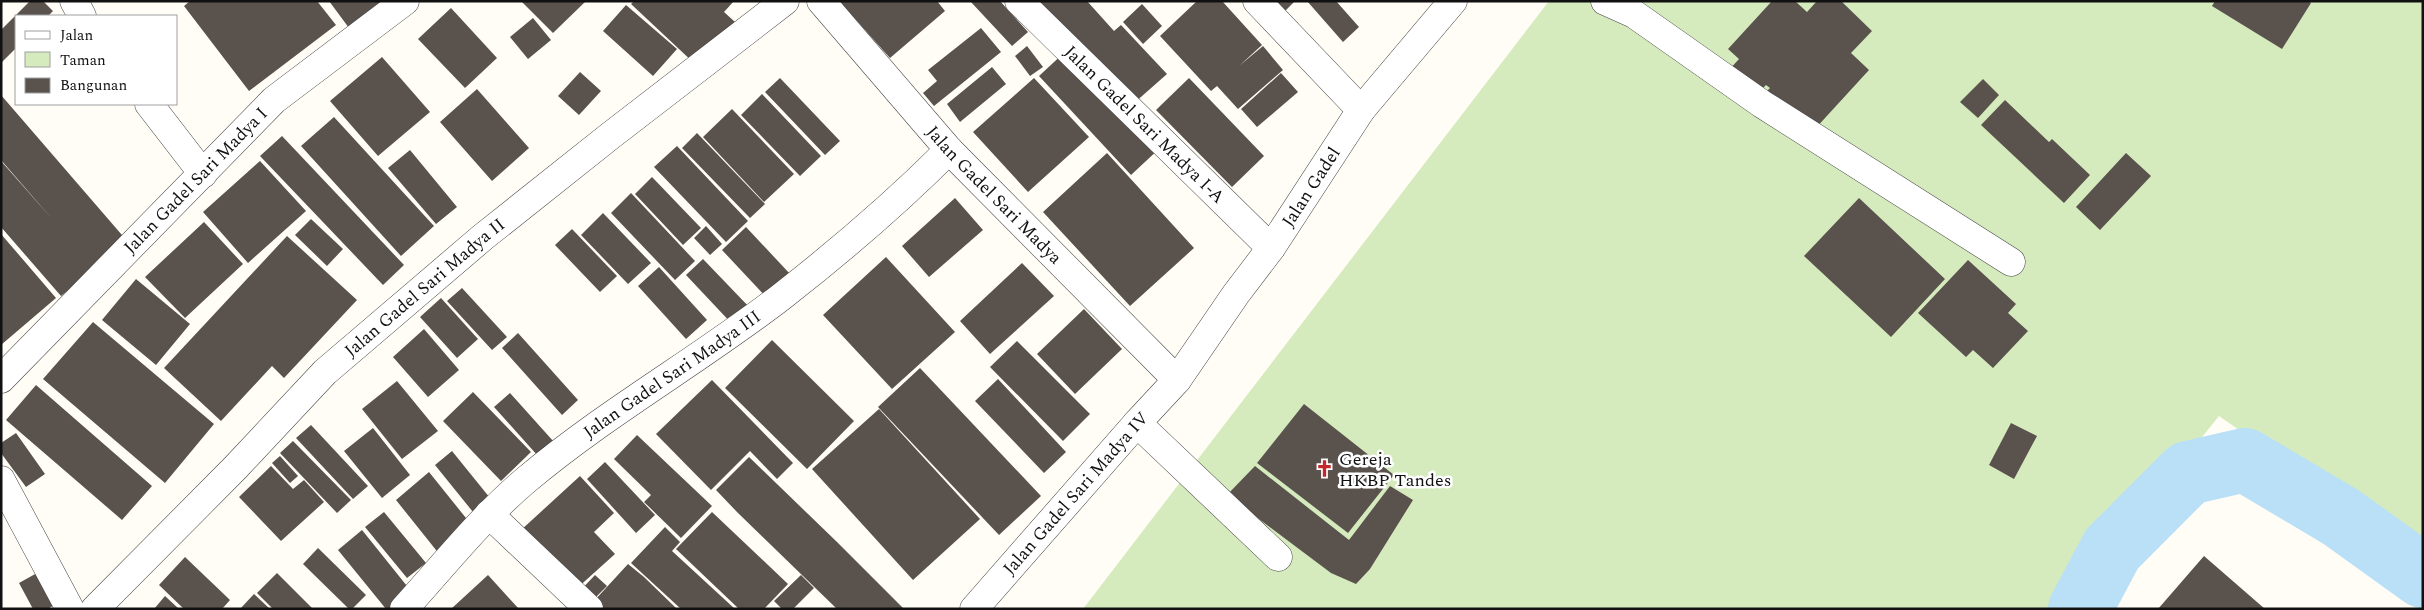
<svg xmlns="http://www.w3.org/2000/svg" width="2424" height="610" font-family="Spectral,serif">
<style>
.green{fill:#d5ebbd}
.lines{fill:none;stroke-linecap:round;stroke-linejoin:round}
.river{stroke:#b9e0f7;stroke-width:64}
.building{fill:#5a524d}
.minor-casing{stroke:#444;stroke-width:29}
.minor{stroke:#fff;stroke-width:28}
.labels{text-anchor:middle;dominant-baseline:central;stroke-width:5;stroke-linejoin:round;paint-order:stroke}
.street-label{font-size:18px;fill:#111;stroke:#fff}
.poi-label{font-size:18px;fill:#111;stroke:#fff;text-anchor:start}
</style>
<rect width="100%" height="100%" fill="#fffdf5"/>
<!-- green -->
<path class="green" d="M 1549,1 L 2423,1 L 2423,557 L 2219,416 L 2063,609 L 1083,609 Z"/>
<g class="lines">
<!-- river -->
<path class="river" d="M 2080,609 L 2112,549 L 2188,473 L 2245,460 L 2341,517 L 2423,576"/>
</g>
<!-- building -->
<path class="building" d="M 30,1 L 43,1 L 53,11 L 48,16 L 16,16 L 16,48 L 1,63 L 1,30 Z
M 190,1 L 317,1 L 336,25 L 249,91 L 184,6 Z
M 329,1 L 393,1 L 352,32 Z
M 521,1 L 586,1 L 553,33 Z
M 634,1 L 734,1 L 724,12 L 735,22 L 695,64 L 631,4 Z
M 839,1 L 937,1 L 945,11 L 890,58 Z
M 970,1 L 1000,1 L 1028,32 L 1012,46 Z
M 1030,1 L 1087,1 L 1114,31 L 1121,25 L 1167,74 L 1133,104 Z
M 1197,1 L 1222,1 L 1262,45 L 1239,66 L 1263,46 L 1283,70 L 1238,109 L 1217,86 L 1211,91 L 1160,36 Z
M 1272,1 L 1295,1 L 1283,13 Z
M 1307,1 L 1336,1 L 1359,27 L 1343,42 Z
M 1772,1 L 1795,1 L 1807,12 L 1817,1 L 1841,1 L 1872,31 L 1851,53 L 1869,70 L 1814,130 L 1766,92 L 1770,88 L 1766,85 L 1755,96 L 1728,71 L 1739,59 L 1728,49 Z
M 2215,1 L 2308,1 L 2311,3 L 2282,49 L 2212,6 Z
M 1142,4 L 1162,26 L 1143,44 L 1123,22 Z
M 626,5 L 677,49 L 653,76 L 603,31 Z
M 451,8 L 497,58 L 465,88 L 418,39 Z
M 533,18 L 551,40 L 528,59 L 510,37 Z
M 981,28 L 1001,52 L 934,106 L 923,93 L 937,81 L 928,70 Z
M 1027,46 L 1043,67 L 1030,76 L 1015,56 Z
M 1067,50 L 1161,147 L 1131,175 L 1039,76 Z
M 382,57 L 430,112 L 378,156 L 330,101 Z
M 992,67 L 1006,84 L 960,122 L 947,104 Z
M 580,72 L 601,91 L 579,115 L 558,96 Z
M 1281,73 L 1298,92 L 1257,127 L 1241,109 Z
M 780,78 L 840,141 L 825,155 L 765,92 Z
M 1034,78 L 1089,137 L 1028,192 L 973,132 Z
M 1189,78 L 1264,156 L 1232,187 L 1156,110 Z
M 1983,79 L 1999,95 L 1978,118 L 1960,102 Z
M 477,89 L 529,148 L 492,181 L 440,122 Z
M 762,94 L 821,156 L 800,176 L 741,115 Z
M 1,95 L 128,242 L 61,296 L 1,227 L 1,161 L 53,220 L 1,160 Z
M 2005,100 L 2049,142 L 2052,139 L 2090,175 L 2064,203 L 1981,125 Z
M 732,109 L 794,174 L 764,202 L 703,137 Z
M 334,117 L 434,226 L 401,256 L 301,146 Z
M 697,133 L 765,204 L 750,218 L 682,148 Z
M 282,136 L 404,265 L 383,285 L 260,156 Z
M 677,146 L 748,221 L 726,242 L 654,167 Z
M 410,150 L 457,207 L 436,224 L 388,168 Z
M 1107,153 L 1194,248 L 1130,306 L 1043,212 Z
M 2126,153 L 2151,176 L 2100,230 L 2076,207 Z
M 260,161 L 306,211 L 248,263 L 203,212 Z
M 652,177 L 701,228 L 683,245 L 635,194 Z
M 631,193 L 695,261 L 675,280 L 611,213 Z
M 955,198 L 983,230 L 929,277 L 902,246 Z
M 1859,198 L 1945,279 L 1891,337 L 1804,256 Z
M 603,213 L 651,263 L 628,284 L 581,235 Z
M 311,219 L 343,249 L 327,266 L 295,235 Z
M 204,222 L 243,264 L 185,318 L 145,277 Z
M 706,226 L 722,244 L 710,255 L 694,238 Z
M 746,227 L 791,275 L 767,298 L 722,250 Z
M 572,229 L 617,276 L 600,292 L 555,245 Z
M 1,234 L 56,298 L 1,345 Z
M 287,236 L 357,300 L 284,378 L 272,366 L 221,421 L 164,368 Z
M 886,257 L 955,332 L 892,389 L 823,315 Z
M 703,259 L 751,309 L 734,326 L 686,275 Z
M 1968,260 L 2016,304 L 2008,313 L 2028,331 L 1993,368 L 1973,350 L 1966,357 L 1918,313 Z
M 1022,263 L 1054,296 L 990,354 L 960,321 Z
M 659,267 L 707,320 L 686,339 L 638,286 Z
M 136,279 L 190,324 L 156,365 L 102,320 Z
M 462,288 L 507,337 L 492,350 L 447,301 Z
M 441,298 L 478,339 L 457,358 L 420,317 Z
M 1084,309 L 1122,349 L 1075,394 L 1037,354 Z
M 93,322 L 214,424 L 165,483 L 43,379 Z
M 424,329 L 459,370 L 428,397 L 393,357 Z
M 518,333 L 578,400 L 562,415 L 502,348 Z
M 772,340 L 854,421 L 807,469 L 725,388 Z
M 1017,341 L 1090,414 L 1063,441 L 990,367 Z
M 920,368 L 1041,496 L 999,535 L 878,407 Z
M 998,379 L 1066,452 L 1044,473 L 975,401 Z
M 712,380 L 793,463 L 777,479 L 750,451 L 711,490 L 656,434 Z
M 397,381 L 438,431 L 402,459 L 362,409 Z
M 36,385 L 152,486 L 122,520 L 6,420 Z
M 473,392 L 531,452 L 501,481 L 443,421 Z
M 510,393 L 554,442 L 538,456 L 494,407 Z
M 1304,404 L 1394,475 L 1348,533 L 1257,463 Z
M 879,409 L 980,519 L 913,580 L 812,469 Z
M 2011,423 L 2037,436 L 2014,479 L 1989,465 Z
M 311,425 L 368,486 L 353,499 L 296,438 Z
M 373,428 L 410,475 L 382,498 L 344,451 Z
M 16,433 L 45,474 L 26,487 L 1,453 L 1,443 Z
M 637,435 L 712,506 L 681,538 L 644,502 L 651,495 L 614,459 Z
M 293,441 L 351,500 L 337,513 L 280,453 Z
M 452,451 L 490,498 L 473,512 L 435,465 Z
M 280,456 L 298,476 L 290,483 L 272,463 Z
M 749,457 L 836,541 L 904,609 L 837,609 L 737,512 L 716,490 Z
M 605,462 L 655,515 L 636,533 L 587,479 Z
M 271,466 L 293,489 L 304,480 L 324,502 L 281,541 L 239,497 Z
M 1255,466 L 1349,540 L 1390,486 L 1413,500 L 1370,569 L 1356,584 L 1331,573 L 1227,495 Z
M 429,472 L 474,528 L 440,555 L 396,500 Z
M 580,476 L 614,513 L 594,532 L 615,554 L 575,590 L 520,531 Z
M 384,512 L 426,563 L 407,578 L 365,527 Z
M 712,512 L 788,584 L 764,609 L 739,609 L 676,549 Z
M 665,527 L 680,542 L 672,551 L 735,609 L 681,609 L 631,563 Z
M 362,530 L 415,596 L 398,609 L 386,609 L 338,550 Z
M 318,548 L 366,595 L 352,609 L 349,609 L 303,564 Z
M 2204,556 L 2265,609 L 2158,609 Z
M 185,557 L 230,600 L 222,609 L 184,609 L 159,585 Z
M 628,564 L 644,577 L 677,609 L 602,609 L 594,601 Z
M 37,573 L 54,605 L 48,609 L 33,609 L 19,583 Z
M 277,573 L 313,609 L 273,609 L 257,593 Z
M 488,575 L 519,609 L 451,609 Z
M 595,575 L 607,586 L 589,604 L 578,593 Z
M 801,575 L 814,588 L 793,609 L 782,609 L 774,601 Z
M 254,594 L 270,609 L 240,609 Z
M 165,596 L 179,609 L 154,609 Z"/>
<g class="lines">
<defs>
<g id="minor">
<path d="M 74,1 L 82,16"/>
<path id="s1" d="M 821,1 L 949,150 L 1177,380"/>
<path id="s2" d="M 1019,1 L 1271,248"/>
<path d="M 1257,1 L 1361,110"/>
<path d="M 1605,1 L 1634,14 L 1762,104 L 2011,262"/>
<path d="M 149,104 L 203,174"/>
<path id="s3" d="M 1,379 L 274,100 L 405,1"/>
<path d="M 1137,423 L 1278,557"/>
<path d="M 1,480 L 70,609"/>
<path d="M 489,514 L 589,609"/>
<path id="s4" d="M 95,609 L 235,468 L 325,372 L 483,237 L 610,136 L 785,1"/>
<path id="s5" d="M 404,609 C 444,565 481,518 526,480 C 607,412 698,361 781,297 C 840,251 897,202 949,150"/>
<path id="s6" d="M 974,609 L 1137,423 L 1177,380 L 1236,294 L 1271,248 L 1361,110 L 1453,1"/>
</g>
</defs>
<!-- minor casing -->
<use href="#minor" class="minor-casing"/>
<!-- minor -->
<use href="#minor" class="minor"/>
</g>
<!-- icons -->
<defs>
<symbol id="church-bare" viewBox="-9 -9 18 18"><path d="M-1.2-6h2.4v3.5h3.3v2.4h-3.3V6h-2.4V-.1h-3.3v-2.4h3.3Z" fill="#c4262e" stroke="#fff" stroke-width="2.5" paint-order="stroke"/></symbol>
</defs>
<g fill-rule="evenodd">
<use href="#church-bare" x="1312" y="456" width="25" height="25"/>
</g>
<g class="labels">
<!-- street labels -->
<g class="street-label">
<text stroke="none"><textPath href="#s2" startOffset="176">Jalan Gadel Sari Madya I-A</textPath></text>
<text stroke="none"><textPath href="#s3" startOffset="278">Jalan Gadel Sari Madya I</textPath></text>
<text stroke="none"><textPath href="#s6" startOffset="541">Jalan Gadel</textPath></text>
<text stroke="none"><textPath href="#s1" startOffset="260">Jalan Gadel Sari Madya</textPath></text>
<text stroke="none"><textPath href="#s4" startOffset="461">Jalan Gadel Sari Madya II</textPath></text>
<text stroke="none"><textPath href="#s5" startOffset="358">Jalan Gadel Sari Madya III</textPath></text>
<text stroke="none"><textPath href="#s6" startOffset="154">Jalan Gadel Sari Madya IV</textPath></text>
</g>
<!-- poi labels -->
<g class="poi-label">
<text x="1339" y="459">Gereja<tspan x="1339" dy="21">HKBP Tandes</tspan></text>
</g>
</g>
<!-- border -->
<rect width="2424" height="610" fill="none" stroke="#111111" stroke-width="5"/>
<!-- legend -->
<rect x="15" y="15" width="162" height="90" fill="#ffffff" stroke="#a0a0a0"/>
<rect x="25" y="31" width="25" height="8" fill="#ffffff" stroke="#a0a0a0"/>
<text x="60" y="40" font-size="15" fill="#111111">Jalan</text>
<rect x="25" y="52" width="25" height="15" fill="#d5ebbd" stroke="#a0a0a0"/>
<text x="60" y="65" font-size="15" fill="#111111">Taman</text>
<rect x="25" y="78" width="25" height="15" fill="#5a524d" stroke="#a0a0a0"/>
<text x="60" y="90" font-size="15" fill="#111111">Bangunan</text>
</svg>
